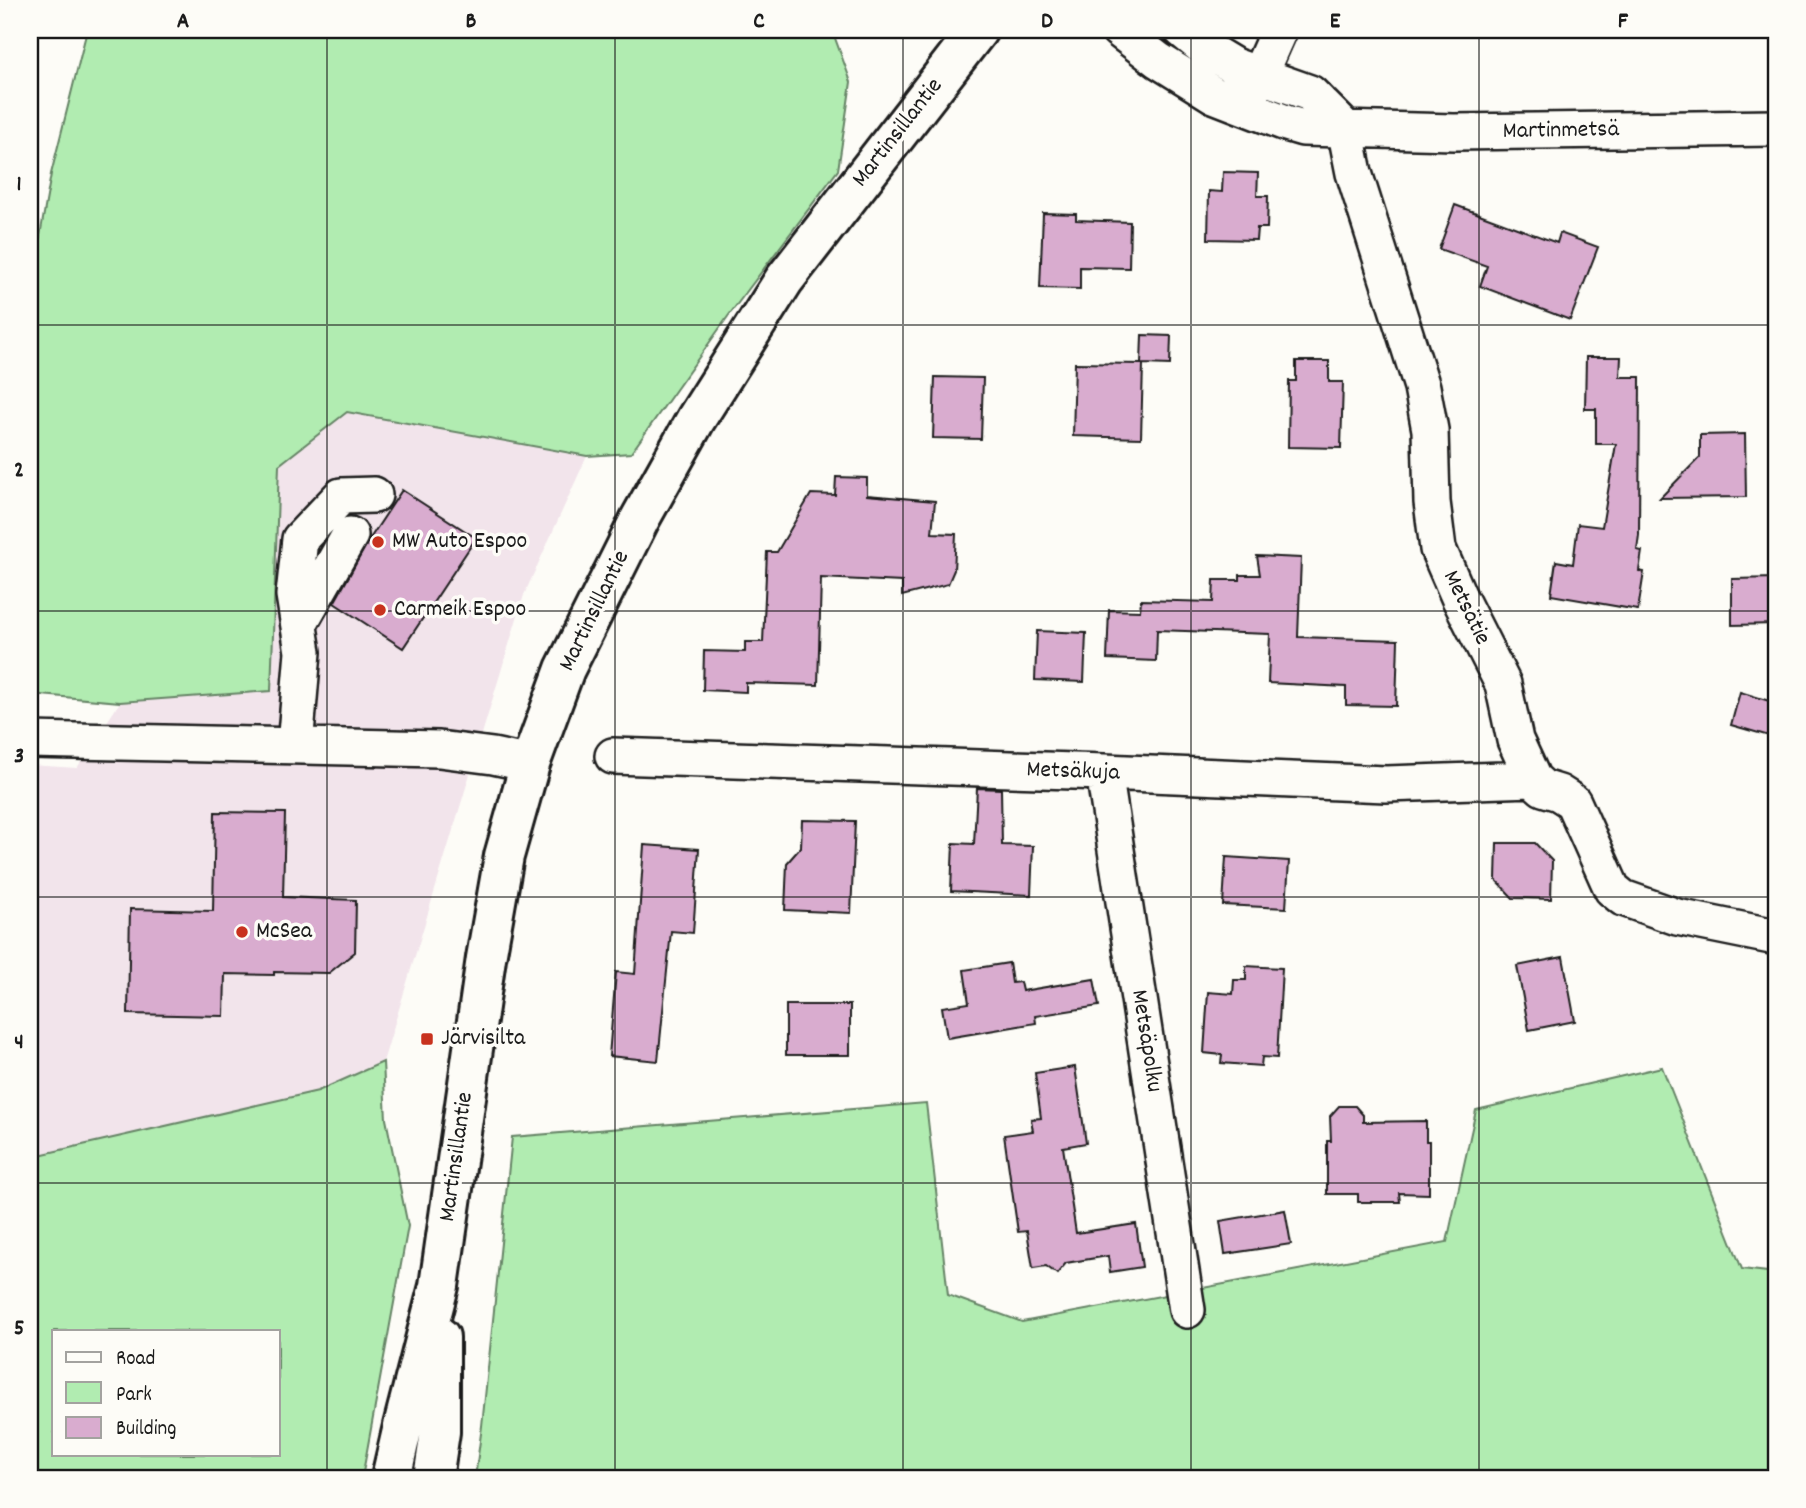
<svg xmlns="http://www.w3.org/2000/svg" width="1806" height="1508" font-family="Dekko,sans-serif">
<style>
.built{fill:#f2e4eb}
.green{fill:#b1ecb1;stroke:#668466;stroke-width:2;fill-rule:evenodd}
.building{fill:#d9accf;stroke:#1c1c1c;stroke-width:2}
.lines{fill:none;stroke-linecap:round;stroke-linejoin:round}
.minor-casing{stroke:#1c1c1c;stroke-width:40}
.major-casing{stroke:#1c1c1c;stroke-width:44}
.minor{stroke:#fdfcf7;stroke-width:35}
.major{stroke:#fdfcf7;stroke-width:38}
.grid{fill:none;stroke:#1c1c1c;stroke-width:2;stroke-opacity:0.55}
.poi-dot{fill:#c8321e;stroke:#fdfcf7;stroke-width:2.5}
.labels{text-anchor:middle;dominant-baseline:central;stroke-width:7;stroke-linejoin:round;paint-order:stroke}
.street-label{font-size:24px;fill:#1c1c1c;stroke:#fdfcf7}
.poi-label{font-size:24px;fill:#1c1c1c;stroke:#fdfcf7;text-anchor:start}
.neatline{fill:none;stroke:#1c1c1c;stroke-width:2.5}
.grid-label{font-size:23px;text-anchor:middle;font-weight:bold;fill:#1c1c1c}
</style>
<rect width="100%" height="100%" fill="#fdfcf7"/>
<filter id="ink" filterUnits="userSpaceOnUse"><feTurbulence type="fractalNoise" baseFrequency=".0143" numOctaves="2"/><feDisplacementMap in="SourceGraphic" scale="14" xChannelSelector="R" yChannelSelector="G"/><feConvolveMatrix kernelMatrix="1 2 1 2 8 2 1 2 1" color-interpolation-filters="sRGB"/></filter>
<g filter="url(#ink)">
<!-- built -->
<path class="built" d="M 347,412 L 587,456 L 524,595 L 383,1062 L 318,1091 L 30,1157 L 30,765 L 77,768 L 120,702 L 271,691 L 279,464 Z"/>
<!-- green -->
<path class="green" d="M 87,30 L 832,30 L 851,82 L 838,170 L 729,315 L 631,453 L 587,456 L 347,412 L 279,465 L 271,691 L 120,702 L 30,694 L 30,292 L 51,174 Z
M 383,1062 L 386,1119 L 408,1226 L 362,1478 L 30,1478 L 30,1157 L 318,1091 ZM 54,1331 L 278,1331 L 278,1454 L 54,1454 Z
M 1662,1067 L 1742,1269 L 1776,1273 L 1776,1478 L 475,1478 L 482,1426 L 512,1137 L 926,1103 L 948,1295 L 1022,1322 L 1447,1242 L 1476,1110 Z"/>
<!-- building -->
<path class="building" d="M 1223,172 L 1258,173 L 1257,196 L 1268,196 L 1267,228 L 1257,228 L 1256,240 L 1208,239 L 1209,191 L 1222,192 Z
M 1455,205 L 1557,243 L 1560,233 L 1598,247 L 1570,320 L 1480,286 L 1487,266 L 1439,249 Z
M 1043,213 L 1076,214 L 1076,220 L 1130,222 L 1129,268 L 1080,267 L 1080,289 L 1040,288 Z
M 1142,335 L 1171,336 L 1170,365 L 1143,364 L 1141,438 L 1073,436 L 1075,363 L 1141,364 Z
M 1586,357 L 1621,357 L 1620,377 L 1640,377 L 1639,535 L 1637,550 L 1642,551 L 1639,571 L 1644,572 L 1638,610 L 1551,595 L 1556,561 L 1573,564 L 1578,524 L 1602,527 L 1616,444 L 1596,444 L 1596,409 L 1585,409 Z
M 1296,361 L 1329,361 L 1329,382 L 1343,382 L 1341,448 L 1288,447 L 1289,381 L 1296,381 Z
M 935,377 L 983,378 L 981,439 L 933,438 Z
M 1745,434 L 1746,497 L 1660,498 L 1700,457 L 1700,435 Z
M 836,477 L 867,478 L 867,495 L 935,501 L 932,533 L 956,534 L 954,570 L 948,584 L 902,596 L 902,582 L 821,578 L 818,685 L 746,683 L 746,692 L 703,690 L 704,651 L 745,652 L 745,642 L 763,642 L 767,552 L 777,552 L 811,494 L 835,495 Z
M 402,490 L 476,538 L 403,648 L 334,603 L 369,540 Z
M 1257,556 L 1301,558 L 1298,637 L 1398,640 L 1396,706 L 1346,705 L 1346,687 L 1268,683 L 1270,634 L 1157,630 L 1156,661 L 1107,659 L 1109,610 L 1140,611 L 1141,600 L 1213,602 L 1214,580 L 1240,580 L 1240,575 L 1260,575 Z
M 1776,578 L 1776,624 L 1732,625 L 1732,579 Z
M 1037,631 L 1086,633 L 1084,682 L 1035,680 Z
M 1740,692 L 1776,703 L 1776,738 L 1731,725 Z
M 977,788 L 1001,789 L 1002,845 L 1033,846 L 1031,895 L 951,891 L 953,843 L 974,844 Z
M 215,812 L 285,813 L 283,897 L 356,900 L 355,952 L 329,973 L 274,972 L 274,975 L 225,974 L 224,1016 L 128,1014 L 130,909 L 213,911 Z
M 802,820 L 855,821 L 851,913 L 785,910 L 787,863 L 801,847 Z
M 1497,843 L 1535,843 L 1552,861 L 1551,899 L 1513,898 L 1496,880 Z
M 644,845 L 699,849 L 693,933 L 671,931 L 658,1061 L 609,1056 L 616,972 L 635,974 Z
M 1226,857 L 1289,861 L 1286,908 L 1223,905 Z
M 1563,957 L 1575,1021 L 1529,1030 L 1517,966 Z
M 1009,963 L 1012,983 L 1020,982 L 1022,991 L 1094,979 L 1099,1006 L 1035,1016 L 1036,1023 L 947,1038 L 942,1007 L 969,1003 L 964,970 Z
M 1246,966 L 1282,968 L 1277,1058 L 1262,1057 L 1261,1066 L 1221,1063 L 1222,1055 L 1204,1053 L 1208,992 L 1233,994 L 1234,980 L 1246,980 Z
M 786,1005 L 850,1005 L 850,1055 L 786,1055 Z
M 1075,1067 L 1086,1143 L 1063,1147 L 1076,1233 L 1136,1224 L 1142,1267 L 1110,1272 L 1108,1256 L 1066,1263 L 1057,1274 L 1046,1266 L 1033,1268 L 1027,1231 L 1018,1232 L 1004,1135 L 1033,1131 L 1031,1119 L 1041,1118 L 1035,1073 Z
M 1339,1106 L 1355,1106 L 1363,1115 L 1363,1122 L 1426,1121 L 1426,1141 L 1429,1141 L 1429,1194 L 1399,1193 L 1400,1202 L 1358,1202 L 1358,1194 L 1327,1194 L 1327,1141 L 1331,1141 L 1330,1116 Z
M 1285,1210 L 1291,1244 L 1225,1254 L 1220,1221 Z"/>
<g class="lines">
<defs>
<path id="minor" d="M 1119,30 L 1158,60 L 1214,95 L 1286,123 L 1303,128 L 1454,132 L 1776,128
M 1182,30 L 1204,48 L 1234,66 L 1310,93 L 1345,128
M 1249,97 L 1279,30
M 1345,128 L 1354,173 L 1422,387 L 1430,430 L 1432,502 L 1438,549 L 1459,597 L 1503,684 L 1515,740 L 1533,779 L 1543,788 L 1559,793 L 1573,802 L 1612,889 L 1623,898 L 1677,917 L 1776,937
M 299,624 L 350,535
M 30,740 L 439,749 L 493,756 L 530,764
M 295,746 L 303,652 L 294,595 L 300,539 L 341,496 L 374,495
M 613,756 L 1104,772 L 1386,784 L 1533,779
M 1104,772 L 1187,1310"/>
<path id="major" d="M 391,1478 L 403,1426 L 439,1286 L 486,958 L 504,856 L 530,764 L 565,669 L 640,519 L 696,419 L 784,280 L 978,30
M 433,1478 L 440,1432 L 440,1337"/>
</defs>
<!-- minor casing -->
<use href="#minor" class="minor-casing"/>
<!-- major casing -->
<use href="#major" class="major-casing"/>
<!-- minor -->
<use href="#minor" class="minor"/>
<!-- major -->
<use href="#major" class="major"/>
</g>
</g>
<!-- grid -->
<path class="grid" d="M 327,30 L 327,1478M 615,30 L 615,1478M 903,30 L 903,1478M 1191,30 L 1191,1478M 1479,30 L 1479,1478M 30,325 L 1776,325M 30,611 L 1776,611M 30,897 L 1776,897M 30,1183 L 1776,1183"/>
<!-- markers -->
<g class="poi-dot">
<circle cx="378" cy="542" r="7"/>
<circle cx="380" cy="610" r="7"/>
<circle cx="242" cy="932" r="7"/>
<rect x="420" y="1032" width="14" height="14" rx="3.5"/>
</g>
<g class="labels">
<!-- street labels -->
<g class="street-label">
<text transform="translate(1561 131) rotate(-1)">Martinmetsä</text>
<text transform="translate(898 133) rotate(-52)">Martinsillantie</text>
<text transform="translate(1466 608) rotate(64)">Metsätie</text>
<text transform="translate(595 611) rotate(-64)">Martinsillantie</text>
<text transform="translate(1073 772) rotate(2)">Metsäkuja</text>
<text transform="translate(1146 1041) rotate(81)">Metsäpolku</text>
<text transform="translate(457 1157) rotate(-82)">Martinsillantie</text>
</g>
<!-- poi labels -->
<g class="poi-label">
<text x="392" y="542">MW Auto Espoo</text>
<text x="394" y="610">Carmeik Espoo</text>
<text x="256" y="932">McSea</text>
<text x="441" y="1039">Järvisilta</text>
</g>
</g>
<!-- margin -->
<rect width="1806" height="1508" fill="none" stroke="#fdfcf7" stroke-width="77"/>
<!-- legend -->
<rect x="52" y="1330" width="228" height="126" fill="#fdfcf7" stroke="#a3a29f" stroke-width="2"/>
<rect x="66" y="1352" width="35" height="10" fill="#fdfcf7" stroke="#a3a29f" stroke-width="2"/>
<text x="116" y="1364" font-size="21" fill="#1c1c1c">Road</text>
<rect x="66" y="1382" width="35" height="21" fill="#b1ecb1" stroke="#a3a29f" stroke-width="2"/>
<text x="116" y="1400" font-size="21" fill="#1c1c1c">Park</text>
<rect x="66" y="1417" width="35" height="21" fill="#d9accf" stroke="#a3a29f" stroke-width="2"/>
<text x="116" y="1434" font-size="21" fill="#1c1c1c">Building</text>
<rect x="38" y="38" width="1730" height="1432" class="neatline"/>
<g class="grid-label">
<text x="183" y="27">A</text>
<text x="471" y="27">B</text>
<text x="759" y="27">C</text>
<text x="1047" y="27">D</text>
<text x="1335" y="27">E</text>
<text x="1623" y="27">F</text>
<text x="19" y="190">1</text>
<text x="19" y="476">2</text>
<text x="19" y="762">3</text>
<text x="19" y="1048">4</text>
<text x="19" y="1334">5</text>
</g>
</svg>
